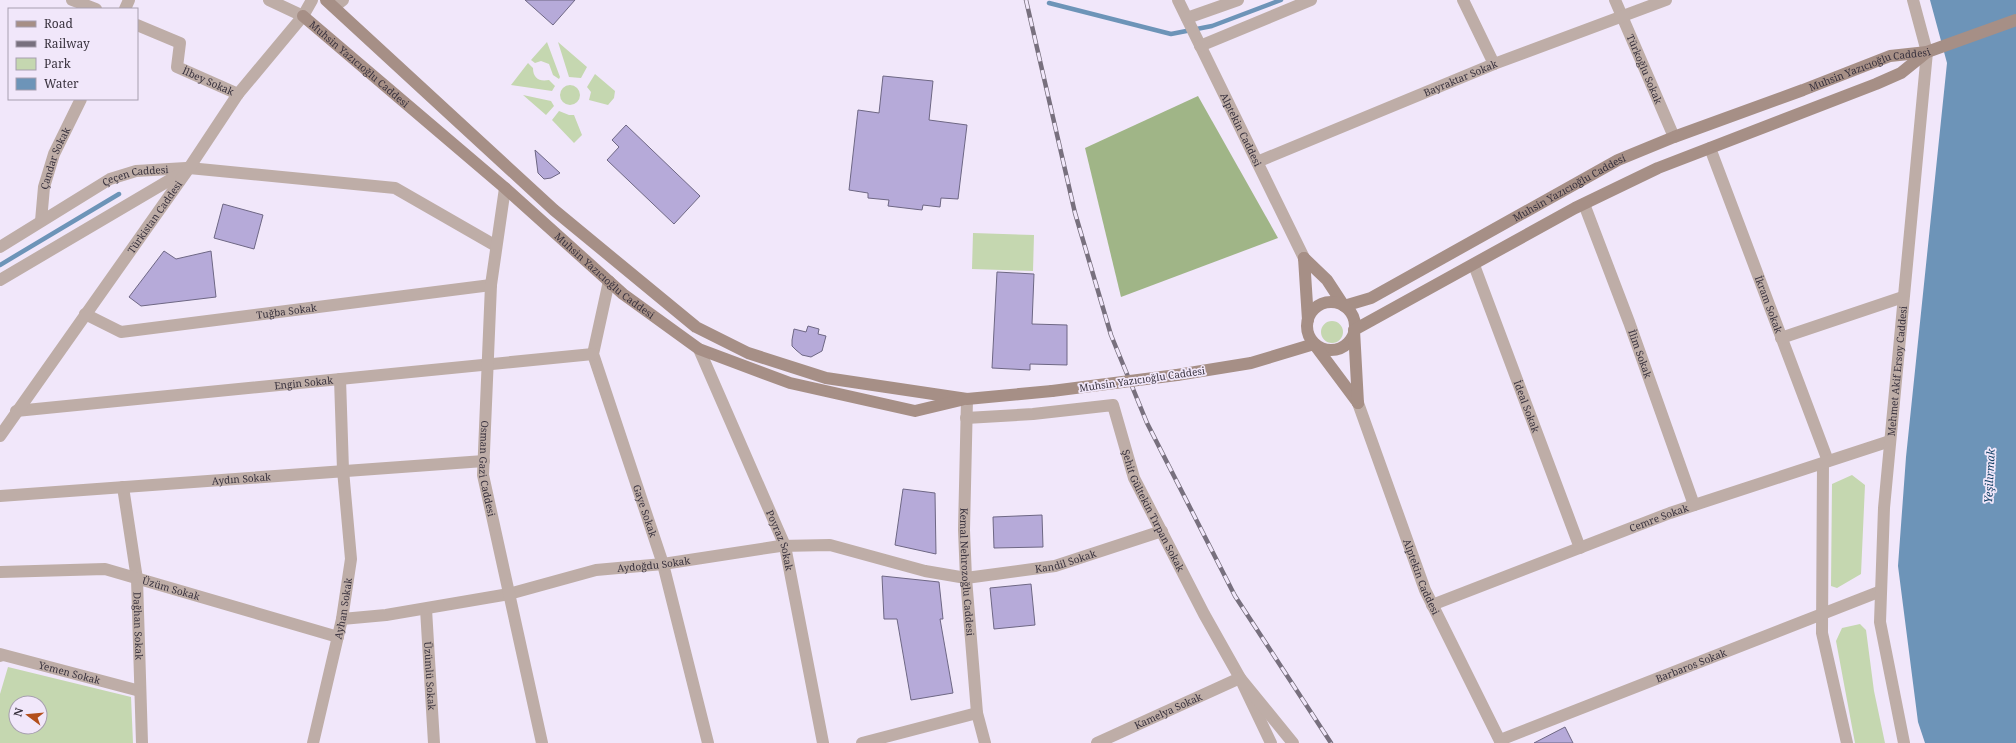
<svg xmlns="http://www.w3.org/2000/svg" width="2016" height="743" font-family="'Noto Serif',serif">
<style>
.green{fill:#c5d7b0;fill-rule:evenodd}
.forest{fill:#a0b587}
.water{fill:#6d94b8}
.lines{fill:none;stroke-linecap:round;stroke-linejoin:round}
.stream{stroke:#6d94b8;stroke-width:4.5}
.building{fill:#b6aad9;stroke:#6e6784}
.minor{stroke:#beada7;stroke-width:12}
.tertiary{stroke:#beada7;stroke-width:12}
.secondary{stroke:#a68f86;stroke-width:12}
.rail-casing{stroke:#78707e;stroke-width:4.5}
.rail{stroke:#f1e7fa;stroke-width:3;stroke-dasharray:9;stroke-linecap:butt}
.secondary-bridge{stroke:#a68f86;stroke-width:12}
.labels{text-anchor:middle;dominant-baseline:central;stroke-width:3.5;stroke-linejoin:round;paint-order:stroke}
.street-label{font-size:10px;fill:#39323e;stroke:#f1e7fa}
.water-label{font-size:11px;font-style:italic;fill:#144266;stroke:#f1e7fa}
</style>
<rect width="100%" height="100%" fill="#f1e7fa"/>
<!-- green -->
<path class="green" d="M 547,42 L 560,77 L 559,79 L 553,75 L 549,64 L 541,61 L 535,63 L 531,60 Z
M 558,42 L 587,67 L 581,78 L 569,77 Z
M 528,63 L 533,68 C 533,78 539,82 549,80 L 555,86 L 552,91 L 511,85 Z
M 595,74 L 615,91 L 614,98 L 608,105 L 589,100 L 591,92 L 587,87 Z
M560 95a10 10 0 1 1 20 0a10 10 0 1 1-20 0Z
M 523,95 L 551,101 L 554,106 L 546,115 Z
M 559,111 L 569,115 L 574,115 L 582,135 L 574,143 L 552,120 Z
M 973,233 L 1034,235 L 1033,271 L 972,269 Z
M1321 332a11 11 0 1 1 22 0a11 11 0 1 1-22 0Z
M 1852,475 L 1865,485 L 1861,574 L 1837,588 L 1831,586 L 1832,484 Z
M 1860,624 L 1866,630 L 1874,691 L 1885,743 L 1855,743 L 1836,641 L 1842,628 Z
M 8,667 L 131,697 L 133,743 L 0,743 L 0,694 ZM 16,703 L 40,703 L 40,727 L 16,727 Z"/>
<!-- forest -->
<path class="forest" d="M 1198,96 L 1278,238 L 1121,297 L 1085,148 Z"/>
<!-- water -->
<path class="water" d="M 1930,0 L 2016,0 L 2016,743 L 1925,743 L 1918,722 L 1898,566 L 1906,457 L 1947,63 Z"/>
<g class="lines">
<!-- stream -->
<path class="stream" d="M 1049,3 L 1171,34 L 1212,26 L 1281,0
M 0,265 L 119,194"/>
</g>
<!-- building -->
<path class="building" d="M 525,0 L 575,0 L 553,25 Z
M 883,76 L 933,81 L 929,120 L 967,125 L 958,199 L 941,198 L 940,207 L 923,205 L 922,210 L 888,206 L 889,200 L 868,198 L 868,193 L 849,190 L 858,110 L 879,113 Z
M 626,125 L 700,196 L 674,224 L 607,160 L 619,147 L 612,140 Z
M 535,150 L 560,173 L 551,178 L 544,179 L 538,173 Z
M 223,204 L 263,215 L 254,249 L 214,238 Z
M 164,251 L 176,259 L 211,251 L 216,297 L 141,306 L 129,297 Z
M 997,272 L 1034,274 L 1032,324 L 1067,325 L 1067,365 L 1030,364 L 1030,370 L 992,368 Z
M 808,326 L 819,329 L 818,334 L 826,336 L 822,351 L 811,357 L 802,355 L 796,350 L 792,346 L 792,340 L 794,329 L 806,332 Z
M 903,489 L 935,493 L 936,554 L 895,545 Z
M 1042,515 L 1043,547 L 994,548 L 993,517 Z
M 882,576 L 939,582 L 943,619 L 940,619 L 953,693 L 911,700 L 897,619 L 884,619 Z
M 1031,584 L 1035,625 L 994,629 L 990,588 Z
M 1565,727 L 1573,743 L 1534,743 Z"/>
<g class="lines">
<!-- minor -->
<g class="minor">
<path d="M 72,0 L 96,9"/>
<path d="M 269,0 L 303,16"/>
<path d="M 1463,0 L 1494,64"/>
<path id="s1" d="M 1615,0 L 1674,137"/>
<path d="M 334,7 L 343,0"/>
<path d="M 125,9 L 129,0"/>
<path id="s2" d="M 137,25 L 180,43 L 177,67 L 238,94"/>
<path id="s3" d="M 1710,148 L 1828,461"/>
<path id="s4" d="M 1257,162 L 1494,64 L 1666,0"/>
<path d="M 189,168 L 395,188 L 496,246"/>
<path id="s5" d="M 1584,204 L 1629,322 L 1694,505"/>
<path id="s6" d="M 41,221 L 44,187 L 54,154 L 81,99"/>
<path id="s7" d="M 1474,265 L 1580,548"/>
<path id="s8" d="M 609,281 L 593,354 L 663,564 L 708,743"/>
<path id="s9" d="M 85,314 L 121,332 L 491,285"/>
<path d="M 1781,338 L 1903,297"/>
<path id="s10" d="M 699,349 L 785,546 L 823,743"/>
<path id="s11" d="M 16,411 L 593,354"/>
<path id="s12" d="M 966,418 L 1033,414 L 1113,405 L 1134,478 L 1204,614 L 1240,678 L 1271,743"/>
<path d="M 1823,463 L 1822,633 L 1847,743"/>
<path id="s13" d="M 123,487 L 137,579 L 142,743"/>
<path id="s14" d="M 0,496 L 484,461"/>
<path id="s15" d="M 0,572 L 105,569 L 338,637"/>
<path id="s16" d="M 1432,605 L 1670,513 L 1890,441"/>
<path id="s17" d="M 426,609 L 434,743"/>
<path id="s18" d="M 342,619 L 386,615 L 509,594 L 596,570 L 663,564 L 780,546 L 830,545 L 925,571 L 966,578 L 1055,566 L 1162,531"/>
<path id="s19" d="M 0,656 L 0,654 L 140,691"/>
<path id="s20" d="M 1500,740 L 1881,591"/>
<path id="s21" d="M 313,743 L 342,619 L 351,559 L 343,470 L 340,379"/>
<path d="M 862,743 L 977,713"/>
<path id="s22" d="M 1097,743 L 1240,678 L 1293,743"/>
</g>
<!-- tertiary -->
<g class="tertiary">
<path id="s23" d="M 1178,0 L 1304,258"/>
<path d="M 1187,18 L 1238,0"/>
<path d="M 1200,46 L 1311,0"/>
<path id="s24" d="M 505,188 L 491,285 L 483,475 L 542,743"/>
<path id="s25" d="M 0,247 L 110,179 L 136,171 L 186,168"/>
<path d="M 0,280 L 185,171"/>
<path id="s26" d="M 967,399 L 964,530 L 966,578 L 977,713 L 985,743"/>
<path id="s27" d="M 1358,403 L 1425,590 L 1501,743"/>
<path id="s28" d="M 0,436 L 189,168 L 238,94 L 303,16 L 312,0"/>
<path id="s29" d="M 1904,743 L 1880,622 L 1884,508 L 1927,52 L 1913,0"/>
</g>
<!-- secondary -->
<g class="secondary">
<path d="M 326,0 L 554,210 L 696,327 L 748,353 L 826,378 L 967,399 L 1052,391"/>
<path id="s30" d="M 303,16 L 505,188 L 623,294 L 699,349 L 790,383 L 915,411 L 961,400"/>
<path id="s31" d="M 1304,258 L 1327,280 L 1344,306 L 1371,298 L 1618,160 L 1674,137 L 1803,90 L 1890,56 L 1927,52 L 2016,20"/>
<path d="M 1304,258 L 1308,320"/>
<circle cx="1331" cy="326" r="24"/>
<path d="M 1177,375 L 1251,363 L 1314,344 L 1358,403"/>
<path d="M 1358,403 L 1354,330 L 1575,208 L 1658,168 L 1876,84 L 1901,73 L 1927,52"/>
</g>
<defs>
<path id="rail" d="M 1026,0 L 1075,213 L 1111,335 L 1147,423 L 1235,596 L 1331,743"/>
</defs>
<!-- rail casing -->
<use href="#rail" class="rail-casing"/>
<!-- rail -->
<use href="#rail" class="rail"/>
<!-- secondary-bridge -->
<path class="secondary-bridge" d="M 1052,391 L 1177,375"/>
</g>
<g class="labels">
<!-- street labels -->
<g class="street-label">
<text stroke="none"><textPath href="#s30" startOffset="74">Muhsin Yazıcıoğlu Caddesi</textPath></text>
<text stroke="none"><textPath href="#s1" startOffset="75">Türkoğlu Sokak</textPath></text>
<text stroke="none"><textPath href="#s31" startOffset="642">Muhsin Yazıcıoğlu Caddesi</textPath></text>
<text stroke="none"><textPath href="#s4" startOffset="220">Bayraktar Sokak</textPath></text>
<text stroke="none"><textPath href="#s2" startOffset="105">İlbey Sokak</textPath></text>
<text stroke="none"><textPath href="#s23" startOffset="144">Alptekin Caddesi</textPath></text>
<text stroke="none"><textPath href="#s6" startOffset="65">Çandar Sokak</textPath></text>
<text stroke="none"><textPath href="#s25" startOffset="155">Çeçen Caddesi</textPath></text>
<text stroke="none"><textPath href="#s31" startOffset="318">Muhsin Yazıcıoğlu Caddesi</textPath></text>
<text stroke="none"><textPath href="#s28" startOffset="268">Türkistan Caddesi</textPath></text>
<text stroke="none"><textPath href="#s30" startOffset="398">Muhsin Yazıcıoğlu Caddesi</textPath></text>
<text stroke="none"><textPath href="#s3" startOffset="167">İkram Sokak</textPath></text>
<text stroke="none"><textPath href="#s9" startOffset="207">Tuğba Sokak</textPath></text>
<text stroke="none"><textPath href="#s5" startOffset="160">İlim Sokak</textPath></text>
<text stroke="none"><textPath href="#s29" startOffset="375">Mehmet Akif Ersoy Caddesi</textPath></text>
<text transform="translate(1142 379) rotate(-8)">Muhsin Yazıcıoğlu Caddesi</text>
<text stroke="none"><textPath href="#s11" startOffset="289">Engin Sokak</textPath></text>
<text stroke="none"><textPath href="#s7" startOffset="151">İdeal Sokak</textPath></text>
<text stroke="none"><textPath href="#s24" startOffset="282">Osman Gazi Caddesi</textPath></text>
<text stroke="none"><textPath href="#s14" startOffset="242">Aydın Sokak</textPath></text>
<text stroke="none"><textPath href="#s12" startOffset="261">Şehit Gültekin Tırpan Sokak</textPath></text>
<text stroke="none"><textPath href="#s8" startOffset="240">Gaye Sokak</textPath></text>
<text stroke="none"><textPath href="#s16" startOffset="243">Cemre Sokak</textPath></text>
<text stroke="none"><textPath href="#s10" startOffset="208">Poyraz Sokak</textPath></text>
<text stroke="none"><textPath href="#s18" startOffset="736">Kandil Sokak</textPath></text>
<text stroke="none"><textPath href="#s18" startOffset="317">Aydoğdu Sokak</textPath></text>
<text stroke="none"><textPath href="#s26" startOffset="173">Kemal Nehrozoğlu Caddesi</textPath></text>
<text stroke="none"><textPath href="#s27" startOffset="185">Alptekin Caddesi</textPath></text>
<text stroke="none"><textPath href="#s15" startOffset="174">Üzüm Sokak</textPath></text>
<text stroke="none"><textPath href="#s21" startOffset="138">Ayhan Sokak</textPath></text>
<text stroke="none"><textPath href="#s13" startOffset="140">Dağhan Sokak</textPath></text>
<text stroke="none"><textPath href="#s20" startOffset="205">Barbaros Sokak</textPath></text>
<text stroke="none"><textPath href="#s19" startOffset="74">Yemen Sokak</textPath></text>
<text stroke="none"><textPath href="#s17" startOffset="67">Üzümlü Sokak</textPath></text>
<text stroke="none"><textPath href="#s22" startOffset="78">Kamelya Sokak</textPath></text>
</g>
<!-- water labels -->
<g class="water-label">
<text transform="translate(1989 476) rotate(-87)">Yeşilırmak</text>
</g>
</g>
<!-- legend -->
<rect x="8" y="8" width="130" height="92" fill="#f1e7fa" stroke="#a79faf"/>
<rect x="16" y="21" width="20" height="6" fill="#a68f86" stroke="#a79faf"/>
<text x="44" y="28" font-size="12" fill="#39323e">Road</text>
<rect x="16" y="41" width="20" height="6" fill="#78707e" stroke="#a79faf"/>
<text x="44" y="48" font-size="12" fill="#39323e">Railway</text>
<rect x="16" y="58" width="20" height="12" fill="#c5d7b0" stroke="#a79faf"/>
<text x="44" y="68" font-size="12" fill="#39323e">Park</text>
<rect x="16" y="78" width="20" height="12" fill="#6d94b8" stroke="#a79faf"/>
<text x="44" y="88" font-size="12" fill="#39323e">Water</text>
<!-- north arrow -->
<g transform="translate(28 715) rotate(286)"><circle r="19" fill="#f1e7fa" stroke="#a79faf"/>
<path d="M0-3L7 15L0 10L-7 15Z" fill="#b34f1c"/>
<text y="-6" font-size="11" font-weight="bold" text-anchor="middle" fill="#39323e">N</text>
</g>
</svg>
